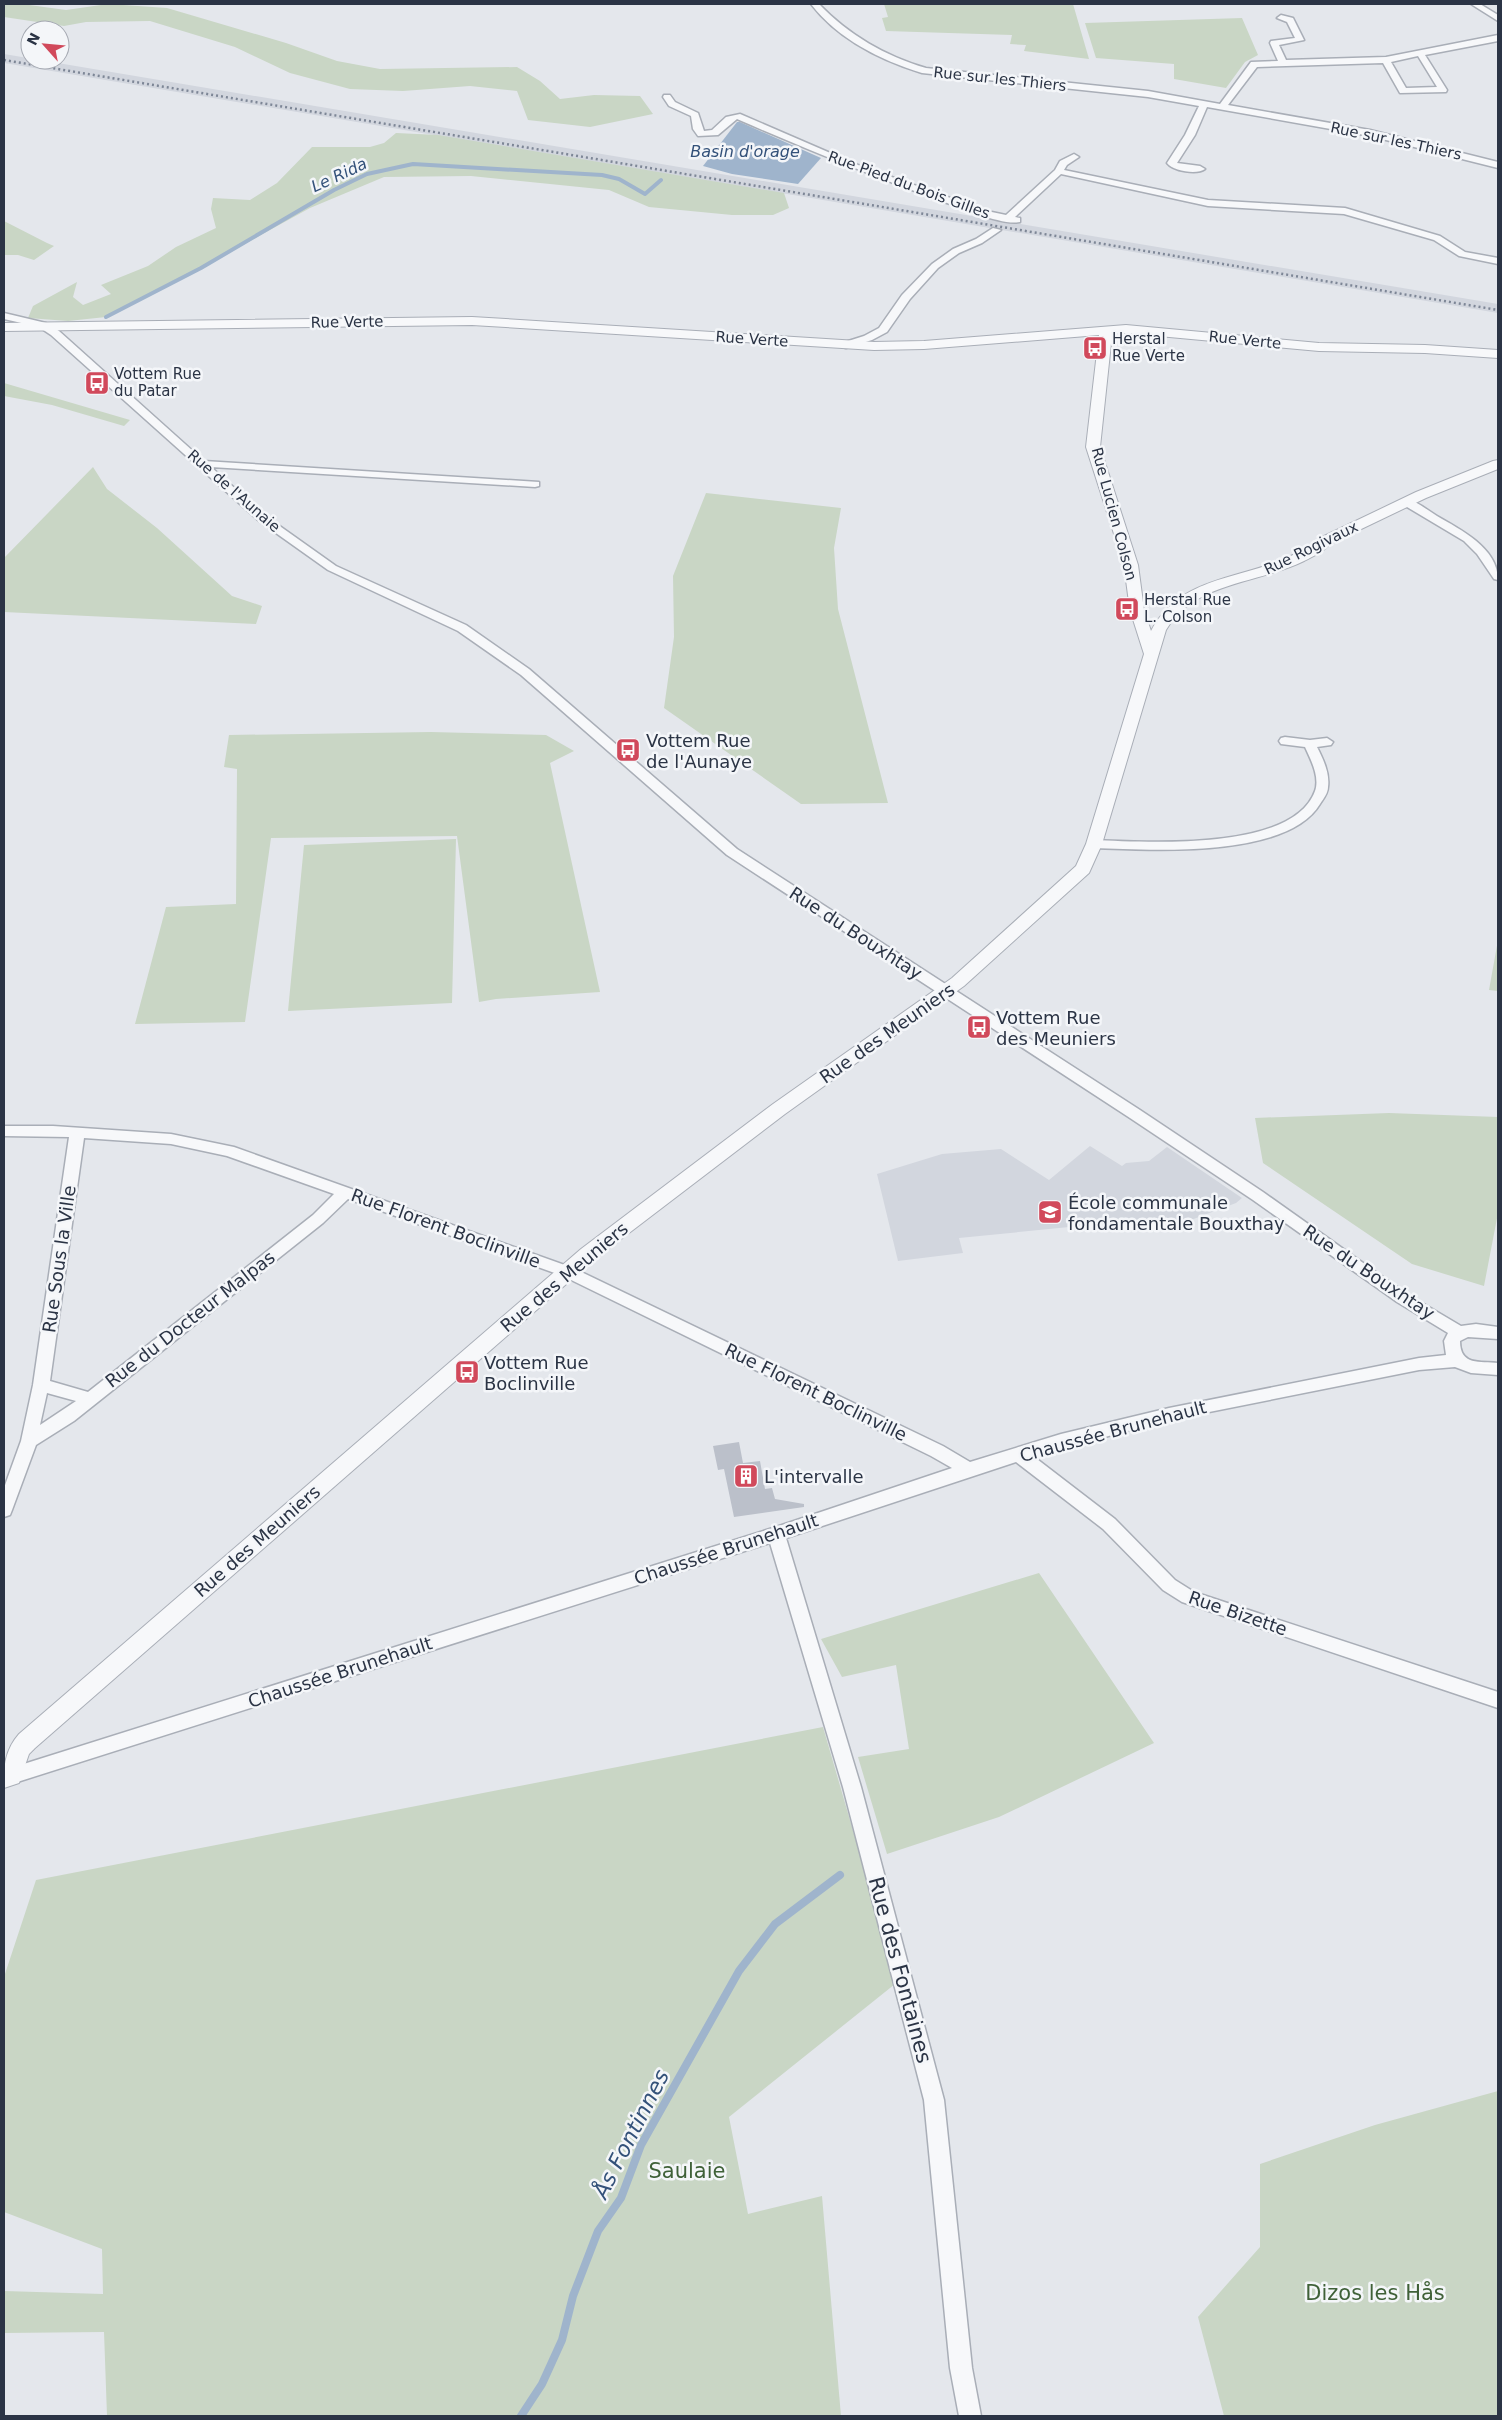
<svg xmlns="http://www.w3.org/2000/svg" width="1502" height="2420" font-family="'DejaVu Sans',sans-serif">
<style>
.built{fill:#d2d6de}
.green{fill:#c9d6c5}
.water{fill:#9fb4cc}
.lines{fill:none;stroke-linecap:round;stroke-linejoin:round}
.stream-far1{stroke:#9fb4cc;stroke-width:4}
.stream{stroke:#9fb4cc;stroke-width:8}
.building{fill:#bbc0ca}
.minor-casing{stroke:#a9aeb7;stroke-width:3}
.tertiary-casing{stroke:#a9aeb7;stroke-width:2}
.minor{fill:#f7f8fa;fill-rule:evenodd}
.tertiary{fill:#f7f8fa;fill-rule:evenodd}
.rail{stroke:#7d8696;stroke-width:2.5;stroke-dasharray:2 3;stroke-linecap:butt}
.labels{text-anchor:middle;dominant-baseline:central;stroke-width:5;stroke-linejoin:round;paint-order:stroke}
.far-street-label{font-size:15px;fill:#2b3445;stroke:#f4f6f9}
.far-poi-label{font-size:15px;fill:#2b3445;stroke:#f4f6f9;text-anchor:start}
.far-water-label{font-size:16px;font-style:italic;fill:#34527a;stroke:#f4f6f9}
.poi-label{font-size:18px;fill:#2b3445;stroke:#f4f6f9;text-anchor:start}
.street-label{font-size:18px;fill:#2b3445;stroke:#f4f6f9}
.near-street-label{font-size:21px;fill:#2b3445;stroke:#f4f6f9}
.near-park-label{font-size:21px;fill:#3f6138;stroke:#f4f6f9}
.near-water-label{font-size:22px;font-style:italic;fill:#34527a;stroke:#f4f6f9}
</style>
<rect width="100%" height="100%" fill="#e4e7ec"/>
<!-- built -->
<path class="built" d="M 4,54 L 1498,304 L 1498,313 L 4,63 Z
M 1090,1146 L 1122,1166 L 1126,1163 L 1149,1161 L 1167,1147 L 1242,1198 L 1236,1203 L 1183,1223 L 1141,1223 L 1140,1220 L 959,1238 L 963,1253 L 898,1261 L 877,1174 L 942,1154 L 1001,1149 L 1049,1180 Z"/>
<!-- green -->
<path class="green" d="M 4,4 L 22,4 L 66,10 L 108,4 L 167,8 L 286,43 L 337,61 L 380,69 L 517,67 L 540,81 L 560,99 L 594,95 L 640,96 L 653,114 L 590,127 L 528,120 L 517,91 L 470,86 L 403,91 L 350,89 L 290,73 L 235,47 L 150,21 L 86,22 L 64,26 L 4,17 Z
M 884,4 L 1073,4 L 1089,59 L 1024,51 L 1026,45 L 1010,44 L 1012,35 L 886,31 L 882,18 L 888,17 Z
M 1242,18 L 1258,55 L 1245,62 L 1226,88 L 1174,79 L 1174,64 L 1096,58 L 1085,23 Z
M 396,133 L 438,135 L 784,193 L 789,208 L 773,215 L 732,215 L 649,207 L 609,190 L 471,176 L 384,177 L 310,208 L 177,281 L 106,317 L 68,321 L 28,318 L 33,306 L 77,282 L 73,297 L 83,305 L 111,294 L 101,285 L 148,266 L 176,247 L 216,228 L 211,209 L 213,198 L 250,200 L 277,183 L 312,147 L 370,147 L 384,143 Z
M 4,221 L 47,243 L 54,246 L 34,260 L 18,255 L 4,255 Z
M 4,383 L 130,420 L 124,426 L 52,405 L 4,396 Z
M 93,467 L 107,489 L 157,528 L 232,596 L 262,606 L 256,624 L 4,612 L 4,558 Z
M 706,493 L 841,508 L 834,548 L 838,609 L 888,803 L 801,804 L 664,708 L 674,637 L 673,576 Z
M 431,732 L 546,735 L 574,751 L 550,763 L 600,992 L 496,999 L 479,1002 L 457,836 L 271,838 L 245,1022 L 135,1024 L 166,907 L 236,904 L 237,769 L 224,767 L 229,735 Z
M 456,839 L 452,1003 L 288,1011 L 304,845 Z
M 1498,940 L 1498,991 L 1489,990 Z
M 1389,1113 L 1498,1117 L 1498,1213 L 1484,1286 L 1412,1264 L 1263,1163 L 1255,1118 Z
M 1039,1573 L 1154,1743 L 999,1817 L 887,1854 L 858,1757 L 909,1749 L 896,1665 L 842,1677 L 821,1639 Z
M 823,1727 L 854,1834 L 900,1980 L 729,2117 L 748,2214 L 822,2196 L 841,2416 L 107,2416 L 104,2332 L 4,2333 L 4,2291 L 103,2294 L 102,2249 L 4,2212 L 4,1977 L 36,1880 Z
M 1498,2091 L 1498,2416 L 1224,2416 L 1198,2317 L 1260,2247 L 1260,2164 L 1375,2125 Z"/>
<!-- water -->
<path class="water" d="M 737,122 L 740,122 L 821,158 L 798,184 L 732,174 L 703,166 Z"/>
<g class="lines">
<!-- stream-far1 -->
<path class="stream-far1" d="M 106,317 L 201,268 L 334,190 L 367,174 L 413,164 L 602,175 L 619,179 L 645,194 L 661,180"/>
<!-- stream -->
<path class="stream" d="M 521,2416 L 542,2384 L 562,2340 L 573,2296 L 598,2231 L 621,2198 L 641,2145 L 739,1971 L 775,1924 L 840,1875"/>
</g>
<!-- building -->
<path class="building" d="M 739,1442 L 743,1463 L 760,1461 L 765,1489 L 772,1488 L 775,1499 L 804,1504 L 804,1507 L 734,1517 L 724,1469 L 718,1470 L 713,1446 Z"/>
<g class="lines">
<defs>
<path id="minor" d="M 811,4 L 819,4 C 849,35 885,56 926,68 L 1148,91 L 1220,104 L 1251,62 L 1278,61 L 1270,43 L 1271,41 L 1295,38 L 1287,22 L 1277,18 L 1281,15 L 1293,18 L 1304,40 L 1279,45 L 1286,60 L 1386,57 L 1498,35 L 1498,41 L 1425,55 L 1447,90 L 1446,92 L 1400,93 L 1383,63 L 1257,67 L 1228,105 L 1370,130 L 1498,162 L 1498,168 L 1370,136 L 1207,107 L 1195,135 L 1177,163 L 1200,166 L 1205,169 C 1197,175 1173,171 1167,163 L 1185,135 L 1199,106 L 1148,97 L 922,73 C 880,60 838,39 811,4 ZM 1418,56 L 1437,87 L 1406,88 L 1391,62 Z
M 1471,4 L 1480,4 L 1498,15 L 1498,21 Z
M 664,95 L 670,95 L 675,102 L 698,113 L 704,131 L 712,130 L 726,117 L 740,114 L 858,165 L 987,211 L 1006,215 L 1055,170 L 1060,161 L 1074,154 L 1079,157 L 1067,165 L 1064,170 L 1208,200 L 1345,208 L 1440,236 L 1465,252 L 1498,258 L 1498,264 L 1459,256 L 1434,240 L 1344,214 L 1208,206 L 1061,174 L 1015,217 L 1020,218 L 1020,222 C 1003,226 962,208 944,202 C 873,176 806,149 737,119 L 718,135 L 698,136 L 693,129 L 691,116 L 669,106 L 663,97 Z
M 993,228 L 1001,230 L 982,243 L 959,253 L 938,268 L 910,299 L 887,332 L 872,340 L 846,348 L 842,347 L 842,343 L 864,336 L 879,328 L 902,295 L 932,264 L 953,249 L 976,239 Z
M 4,313 L 46,323 L 59,331 L 204,461 L 539,482 L 539,486 L 535,487 L 211,467 L 267,517 L 336,566 L 466,625 L 529,669 L 737,849 L 1140,1110 L 1263,1192 L 1407,1294 L 1461,1326 L 1476,1324 L 1498,1327 L 1498,1339 L 1468,1337 L 1460,1341 C 1460,1366 1480,1361 1498,1363 L 1498,1375 L 1471,1373 L 1455,1367 L 1419,1370 L 1169,1420 L 1033,1456 L 1115,1519 L 1175,1580 L 1194,1592 L 1498,1692 L 1498,1708 L 1182,1602 L 1163,1590 L 1103,1529 L 1016,1462 L 786,1538 L 861,1787 L 944,2100 L 972,2368 L 981,2416 L 959,2416 L 950,2368 L 924,2100 L 843,1787 L 770,1543 L 11,1784 L 4,1780 L 5,1770 L 11,1768 L 776,1527 L 952,1468 L 931,1456 L 563,1276 L 348,1199 L 323,1223 L 74,1421 L 36,1445 L 12,1510 L 10,1515 L 4,1517 L 4,1488 L 21,1441 L 33,1385 L 69,1137 L 4,1136 L 4,1126 L 53,1126 L 171,1134 L 234,1147 L 573,1268 L 943,1446 L 970,1462 L 1061,1434 L 1169,1408 L 1419,1358 L 1446,1355 L 1444,1341 L 1448,1333 L 1397,1302 L 1253,1200 L 1130,1118 L 727,855 L 521,675 L 458,631 L 328,570 L 259,521 L 51,335 L 39,327 L 4,319 ZM 84,1138 L 171,1144 L 227,1156 L 334,1194 L 313,1215 L 88,1392 L 50,1381 ZM 47,1393 L 76,1401 L 40,1425 Z
M 1406,499 C 1417,501 1427,510 1437,516 C 1461,530 1498,548 1498,580 L 1494,579 L 1477,554 L 1464,541 L 1402,504 L 1402,500 Z
M 1285,737 L 1310,740 L 1327,738 L 1333,742 L 1331,745 L 1317,747 C 1323,759 1330,773 1328,787 C 1328,793 1324,798 1320,804 C 1287,859 1151,850 1094,848 L 1088,844 L 1094,840 C 1146,842 1293,852 1315,791 C 1320,777 1311,760 1305,747 L 1281,744 L 1279,741 L 1281,738 Z"/>
<path id="tertiary" d="M 472,317 L 874,342 L 924,341 L 1126,325 L 1319,343 L 1425,345 L 1498,350 L 1498,358 L 1425,353 L 1319,351 L 1126,333 L 1112,334 L 1100,447 L 1138,565 L 1144,610 L 1151,631 C 1181,574 1244,580 1295,554 C 1304,550 1313,546 1320,538 L 1416,492 L 1493,461 L 1498,460 L 1498,469 L 1426,498 L 1330,544 C 1323,552 1314,556 1304,561 C 1258,584 1195,581 1166,630 L 1102,844 L 1089,873 L 964,986 L 785,1114 L 595,1259 L 35,1748 L 29,1754 L 19,1783 L 4,1788 C 3,1768 5,1750 19,1734 L 581,1249 L 773,1104 L 952,978 L 1076,866 L 1086,844 L 1144,654 L 1130,610 L 1124,565 L 1086,447 L 1099,335 L 924,349 L 874,350 L 472,325 L 4,331 L 4,323 Z"/>
</defs>
<!-- minor casing -->
<use href="#minor" class="minor-casing"/>
<!-- tertiary casing -->
<use href="#tertiary" class="tertiary-casing"/>
<!-- minor -->
<use href="#minor" class="minor"/>
<!-- tertiary -->
<use href="#tertiary" class="tertiary"/>
<!-- rail -->
<path class="rail" d="M 4,60 L 1498,310"/>
</g>
<!-- icons -->
<defs>
<symbol id="bus-square" viewBox="-11 -11 22 22"><rect x="-9" y="-9" width="18" height="18" rx="4" fill="#d1495b" stroke="#f4f6f9"/><path d="M-5-6H5V4H4V6H2V4H-2V6H-4V4H-5ZM-3.5-4V0h7V-4ZM-3.5 1.2v1.5H-2V1.2ZM2 1.2v1.5H3.5V1.2Z" fill="#fff"/></symbol>
<symbol id="school-square" viewBox="-11 -11 22 22"><rect x="-9" y="-9" width="18" height="18" rx="4" fill="#d1495b" stroke="#f4f6f9"/><path d="M0-5L7-2L0 1L-7-2ZM-4 1L0 2.5L4 1V4Q0 6-4 4Z" fill="#fff"/></symbol>
<symbol id="building-square" viewBox="-11 -11 22 22"><rect x="-9" y="-9" width="18" height="18" rx="4" fill="#d1495b" stroke="#f4f6f9"/><path d="M-4-6H4V6H1V3H-1V6H-4ZM-2.5-4.3h1.7v1.8h-1.7ZM.8-4.3h1.7v1.8H.8ZM-2.5-1h1.7V.8h-1.7ZM.8-1h1.7V.8H.8Z" fill="#fff"/></symbol>
</defs>
<g fill-rule="evenodd">
<use href="#bus-square" x="1081" y="334" width="28" height="28"/>
<use href="#bus-square" x="83" y="369" width="28" height="28"/>
<use href="#bus-square" x="1113" y="595" width="28" height="28"/>
<use href="#bus-square" x="614" y="736" width="28" height="28"/>
<use href="#bus-square" x="965" y="1013" width="28" height="28"/>
<use href="#school-square" x="1036" y="1198" width="28" height="28"/>
<use href="#bus-square" x="453" y="1358" width="28" height="28"/>
<use href="#building-square" x="732" y="1462" width="28" height="28"/>
</g>
<g class="labels">
<!-- far-street labels -->
<g class="far-street-label">
<text transform="translate(1000 79) rotate(6)">Rue sur les Thiers</text>
<text transform="translate(1396 141) rotate(12)">Rue sur les Thiers</text>
<text transform="translate(909 185) rotate(20)">Rue Pied du Bois Gilles</text>
<text transform="translate(347 322) rotate(-1)">Rue Verte</text>
<text transform="translate(752 339) rotate(4)">Rue Verte</text>
<text transform="translate(1245 340) rotate(6)">Rue Verte</text>
<text transform="translate(234 491) rotate(41)">Rue de l'Aunaie</text>
<text transform="translate(1114 514) rotate(75)">Rue Lucien Colson</text>
<text transform="translate(1311 548) rotate(-26)">Rue Rogivaux</text>
</g>
<!-- far-poi labels -->
<g class="far-poi-label">
<text x="1112" y="339">Herstal<tspan x="1112" dy="17">Rue Verte</tspan></text>
<text x="114" y="374">Vottem Rue<tspan x="114" dy="17">du Patar</tspan></text>
<text x="1144" y="600">Herstal Rue<tspan x="1144" dy="17">L. Colson</tspan></text>
</g>
<!-- far-water labels -->
<g class="far-water-label">
<text x="745" y="151">Basin d'orage</text>
<text transform="translate(339 175) rotate(-25)">Le Rida</text>
</g>
<!-- poi labels -->
<g class="poi-label">
<text x="646" y="740">Vottem Rue<tspan x="646" dy="21">de l'Aunaye</tspan></text>
<text x="996" y="1017">Vottem Rue<tspan x="996" dy="21">des Meuniers</tspan></text>
<text x="1068" y="1202">École communale<tspan x="1068" dy="21">fondamentale Bouxthay</tspan></text>
<text x="484" y="1362">Vottem Rue<tspan x="484" dy="21">Boclinville</tspan></text>
<text x="764" y="1476">L'intervalle</text>
</g>
<!-- street labels -->
<g class="street-label">
<text transform="translate(856 933) rotate(33)">Rue du Bouxhtay</text>
<text transform="translate(887 1033) rotate(-35)">Rue des Meuniers</text>
<text transform="translate(446 1228) rotate(20)">Rue Florent Boclinville</text>
<text transform="translate(59 1259) rotate(-82)">Rue Sous la Ville</text>
<text transform="translate(1369 1272) rotate(34)">Rue du Bouxhtay</text>
<text transform="translate(564 1277) rotate(-40)">Rue des Meuniers</text>
<text transform="translate(190 1319) rotate(-38)">Rue du Docteur Malpas</text>
<text transform="translate(816 1392) rotate(26)">Rue Florent Boclinville</text>
<text transform="translate(1113 1431) rotate(-15)">Chaussée Brunehault</text>
<text transform="translate(257 1541) rotate(-41)">Rue des Meuniers</text>
<text transform="translate(726 1549) rotate(-18)">Chaussée Brunehault</text>
<text transform="translate(1238 1613) rotate(19)">Rue Bizette</text>
<text transform="translate(340 1672) rotate(-18)">Chaussée Brunehault</text>
</g>
<!-- near-street labels -->
<g class="near-street-label">
<text transform="translate(900 1970) rotate(75)">Rue des Fontaines</text>
</g>
<!-- near-park labels -->
<g class="near-park-label">
<text x="687" y="2171">Saulaie</text>
<text x="1375" y="2293">Dizos les Hås</text>
</g>
<!-- near-water labels -->
<g class="near-water-label">
<text transform="translate(631 2134) rotate(-63)">Ås Fontinnes</text>
</g>
</g>
<!-- border -->
<rect width="1502" height="2420" fill="none" stroke="#2b3445" stroke-width="10"/>
<!-- north arrow -->
<g transform="translate(45 45) rotate(297)"><circle r="24" fill="#f4f6f9" stroke="#a4a8b1"/>
<path d="M0-4L9 19L0 12L-9 19Z" fill="#d1495b"/>
<text y="-8" font-size="14" font-weight="bold" text-anchor="middle" fill="#2b3445">N</text>
</g>
</svg>
